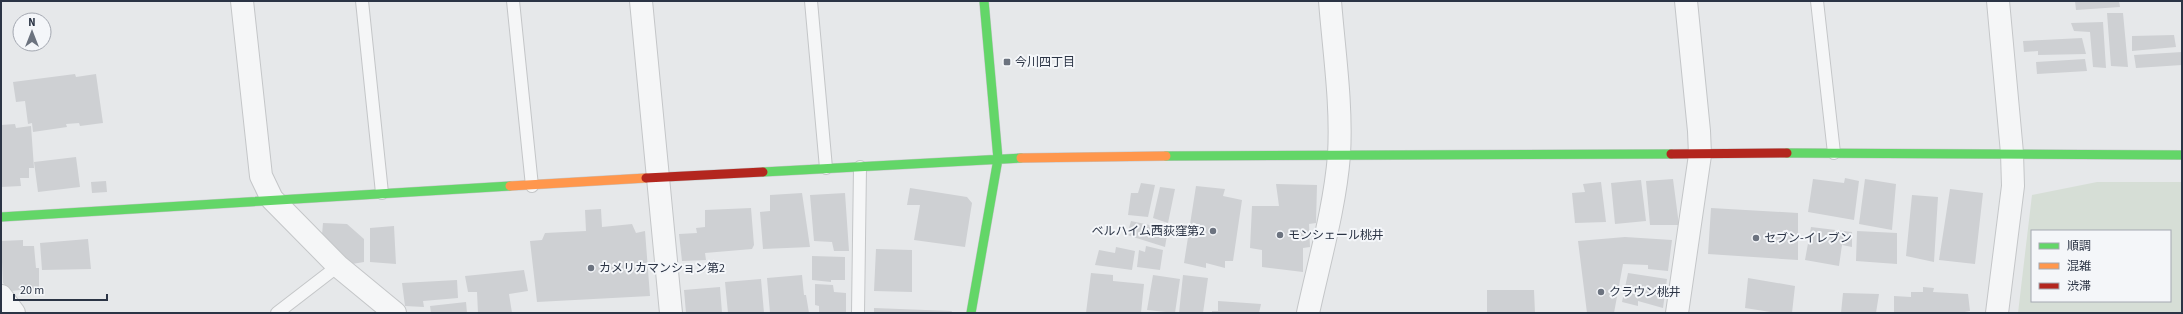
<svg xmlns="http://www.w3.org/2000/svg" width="2183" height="314" font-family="'Source Sans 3','Noto Sans JP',sans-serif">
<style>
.green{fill:#d6ded6;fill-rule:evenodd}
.building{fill:#ced0d3}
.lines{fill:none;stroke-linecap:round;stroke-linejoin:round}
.lane-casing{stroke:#c4c6c8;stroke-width:14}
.street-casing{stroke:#c4c6c8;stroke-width:24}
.fast-casing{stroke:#c4c6c8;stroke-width:10}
.slow-casing{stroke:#c4c6c8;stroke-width:10}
.jam-casing{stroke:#c4c6c8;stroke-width:10}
.lane{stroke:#f5f6f7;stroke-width:12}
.street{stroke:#f5f6f7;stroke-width:22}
.fast{stroke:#63d668;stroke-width:9}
.slow{stroke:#ff974d;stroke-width:9}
.jam{stroke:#b3261e;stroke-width:9}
.poi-dot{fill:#6c737f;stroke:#f4f6f9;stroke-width:1.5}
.labels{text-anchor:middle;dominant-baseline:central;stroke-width:4;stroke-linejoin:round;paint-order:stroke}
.poi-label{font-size:12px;fill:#2b3445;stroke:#f4f6f9;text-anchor:start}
</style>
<rect width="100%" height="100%" fill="#e6e8ea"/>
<!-- green -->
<path class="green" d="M 2097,182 L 2182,182 L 2182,313 L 2018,313 L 2032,195 ZM 2032,231 L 2170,231 L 2170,301 L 2032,301 Z"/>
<!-- building -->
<path class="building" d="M 2075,1 L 2119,1 L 2120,7 L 2076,10 Z
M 2107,13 L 2123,13 L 2128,67 L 2111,66 Z
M 2103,22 L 2106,68 L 2093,67 L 2090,32 L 2074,31 L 2071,23 Z
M 2174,35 L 2176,47 L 2132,51 L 2132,36 Z
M 2082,38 L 2086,54 L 2038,55 L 2038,51 L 2024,52 L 2023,41 Z
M 2182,52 L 2182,65 L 2136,68 L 2134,55 Z
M 2085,59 L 2087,71 L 2037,74 L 2036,62 Z
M 75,74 L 76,77 L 96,74 L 103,123 L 80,126 L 79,123 L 66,124 L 67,127 L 33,132 L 32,123 L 28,124 L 25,101 L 16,102 L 13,82 Z
M 15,124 L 16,128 L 31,126 L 34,168 L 29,168 L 29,178 L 20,178 L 21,186 L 1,187 L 1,125 Z
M 76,157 L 80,187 L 38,192 L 34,162 Z
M 1845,178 L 1859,181 L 1854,220 L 1808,212 L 1813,179 L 1844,183 Z
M 1673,179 L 1679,225 L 1650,225 L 1646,181 Z
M 1865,179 L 1896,184 L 1892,230 L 1859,224 Z
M 1641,180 L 1646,221 L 1615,224 L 1611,183 Z
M 106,181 L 107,192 L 92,193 L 91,182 Z
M 1601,182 L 1606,222 L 1575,223 L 1572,193 L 1585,192 L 1583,184 Z
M 1141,183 L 1155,185 L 1148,217 L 1128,215 L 1131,193 L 1138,193 Z
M 1276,184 L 1317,185 L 1316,223 L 1309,224 L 1310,247 L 1303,248 L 1303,272 L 1262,267 L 1262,250 L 1250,248 L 1252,206 L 1279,206 Z
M 1196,186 L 1225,189 L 1223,196 L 1242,200 L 1233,261 L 1225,261 L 1225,268 L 1206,263 L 1206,268 L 1184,263 Z
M 1160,187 L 1175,189 L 1168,223 L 1153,218 Z
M 910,188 L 967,197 L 972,203 L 965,247 L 914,240 L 920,205 L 907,205 Z
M 1950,189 L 1983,193 L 1975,264 L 1939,260 Z
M 802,193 L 810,247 L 763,249 L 760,212 L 770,211 L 770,195 Z
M 845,193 L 849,251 L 834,251 L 832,242 L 814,241 L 810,195 Z
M 1912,195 L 1938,197 L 1934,262 L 1906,256 Z
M 751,208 L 754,245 L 752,249 L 705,253 L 706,260 L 682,261 L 679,234 L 697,233 L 696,228 L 705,227 L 705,210 Z
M 1711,208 L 1798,213 L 1798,260 L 1708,254 Z
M 601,209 L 602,227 L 632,224 L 636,233 L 645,231 L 650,296 L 537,302 L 530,241 L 542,240 L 545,233 L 586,231 L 585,210 Z
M 1131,221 L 1168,229 L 1165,247 L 1127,235 Z
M 323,223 L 347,224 L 364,239 L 364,262 L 352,264 L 322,235 Z
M 394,226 L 396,264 L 370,262 L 370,228 Z
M 1811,227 L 1852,232 L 1852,247 L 1842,245 L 1839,266 L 1805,260 Z
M 1857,231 L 1897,233 L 1897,264 L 1856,261 Z
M 1625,237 L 1672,240 L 1668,271 L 1648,269 L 1648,265 L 1623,264 L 1614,313 L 1587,313 L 1578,241 Z
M 88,239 L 91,269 L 42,270 L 40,243 Z
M 23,240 L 23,246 L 34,246 L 36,268 L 39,268 L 39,288 L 11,291 L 3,283 L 1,241 Z
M 1146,246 L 1163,250 L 1160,270 L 1137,267 L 1139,250 L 1145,252 Z
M 1116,247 L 1135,251 L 1132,270 L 1095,265 L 1099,250 L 1115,253 Z
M 876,249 L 912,250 L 912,292 L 874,291 Z
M 812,256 L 845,257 L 845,280 L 831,280 L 831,282 L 812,280 Z
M 524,270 L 528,291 L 509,294 L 512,313 L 478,313 L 477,292 L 468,292 L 465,276 Z
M 1091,273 L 1113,275 L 1113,281 L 1144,284 L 1141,313 L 1086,313 Z
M 1628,273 L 1667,279 L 1663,308 L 1638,301 L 1638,306 L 1622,302 Z
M 802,275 L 804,295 L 806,295 L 809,313 L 770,313 L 767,278 Z
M 1153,275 L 1180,279 L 1175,313 L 1147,310 Z
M 1183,275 L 1208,278 L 1203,313 L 1179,313 Z
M 1748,278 L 1795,286 L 1792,313 L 1777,313 L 1745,308 Z
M 761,279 L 764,313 L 728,313 L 725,282 Z
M 457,280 L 458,298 L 423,301 L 424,307 L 405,306 L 402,283 Z
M 815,284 L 833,285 L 834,292 L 846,293 L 846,313 L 819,313 L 819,306 L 815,305 Z
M 720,287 L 722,313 L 686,313 L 684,290 Z
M 1923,287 L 1934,288 L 1933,292 L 1968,294 L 1970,311 L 1959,313 L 1894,313 L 1894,296 L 1911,297 L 1911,292 L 1923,292 Z
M 1487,290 L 1534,290 L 1535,313 L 1487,313 Z
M 1843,293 L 1879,294 L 1876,313 L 1841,313 Z
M 1218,301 L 1261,304 L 1259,313 L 1212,313 L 1212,311 L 1218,311 Z
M 466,302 L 467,313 L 431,313 L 430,306 Z
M 874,308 L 952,311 L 951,313 L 874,313 Z"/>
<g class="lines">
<defs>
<path id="lane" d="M 362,1 L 382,193
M 513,1 L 532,186
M 811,1 L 826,168
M 1817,1 L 1834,153
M 277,313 L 338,266
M 858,313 L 860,167"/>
<path id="street" d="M 242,1 L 261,176 L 272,199 L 338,266 L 395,313
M 641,1 L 671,313
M 1,296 L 14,313
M 1308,313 C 1319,262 1335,207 1339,155 C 1342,104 1334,52 1330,1
M 1677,313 L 1700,155 L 1699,131 L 1686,1
M 1997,313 L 2013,186 L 2012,153 L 1998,1"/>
<path id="fast" d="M 1787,153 L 2182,155
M 1166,156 L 1671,154
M 763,172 L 1021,158
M 1,217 L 510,186
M 971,313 L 998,159 L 984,1"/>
<path id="slow" d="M 1021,158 L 1166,156
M 510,186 L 646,178"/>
<path id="jam" d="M 1671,154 L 1787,153
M 646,178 L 763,172"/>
</defs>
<!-- lane casing -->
<use href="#lane" class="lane-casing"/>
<!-- street casing -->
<use href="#street" class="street-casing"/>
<!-- fast casing -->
<use href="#fast" class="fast-casing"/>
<!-- slow casing -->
<use href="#slow" class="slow-casing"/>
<!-- jam casing -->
<use href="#jam" class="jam-casing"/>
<!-- lane -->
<use href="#lane" class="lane"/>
<!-- street -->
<use href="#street" class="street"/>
<!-- fast -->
<use href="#fast" class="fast"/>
<!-- slow -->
<use href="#slow" class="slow"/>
<!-- jam -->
<use href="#jam" class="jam"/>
</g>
<!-- markers -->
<g class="poi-dot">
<rect x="1003" y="58" width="8" height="8" rx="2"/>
<circle cx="1213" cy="231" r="4"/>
<circle cx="1280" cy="235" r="4"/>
<circle cx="1756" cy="238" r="4"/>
<circle cx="591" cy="268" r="4"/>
<circle cx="1601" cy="292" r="4"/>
</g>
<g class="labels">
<!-- poi labels -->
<g class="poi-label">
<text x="1015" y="62">今川四丁目</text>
<text x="1205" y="231" text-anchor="end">ベルハイム西荻窪第2</text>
<text x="1288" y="235">モンシェール桃井</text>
<text x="1764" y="238">セブン-イレブン</text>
<text x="599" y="268">カメリカマンション第2</text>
<text x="1609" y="292">クラウン桃井</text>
</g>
</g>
<!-- border -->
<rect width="2183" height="314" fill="none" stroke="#2b3445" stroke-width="4"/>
<!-- legend -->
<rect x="2031" y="230" width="140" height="72" fill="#f4f6f9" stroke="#a4a8b1"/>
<rect x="2039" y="243" width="20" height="6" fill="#63d668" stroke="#a4a8b1"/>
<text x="2067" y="250" font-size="12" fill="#2b3445">順調</text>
<rect x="2039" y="263" width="20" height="6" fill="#ff974d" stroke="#a4a8b1"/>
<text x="2067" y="270" font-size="12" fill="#2b3445">混雑</text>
<rect x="2039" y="283" width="20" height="6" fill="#b3261e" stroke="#a4a8b1"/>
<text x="2067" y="290" font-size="12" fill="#2b3445">渋滞</text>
<!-- north arrow -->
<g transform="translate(32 32)"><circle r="19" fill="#f4f6f9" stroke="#a4a8b1"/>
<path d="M0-3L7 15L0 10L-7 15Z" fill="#6c737f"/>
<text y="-6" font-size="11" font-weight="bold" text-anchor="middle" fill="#2b3445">N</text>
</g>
<!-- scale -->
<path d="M14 294v6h93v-6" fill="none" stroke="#2b3445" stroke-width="2"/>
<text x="20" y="294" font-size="12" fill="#2b3445" stroke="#f4f6f9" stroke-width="3" paint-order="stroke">20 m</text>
</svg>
